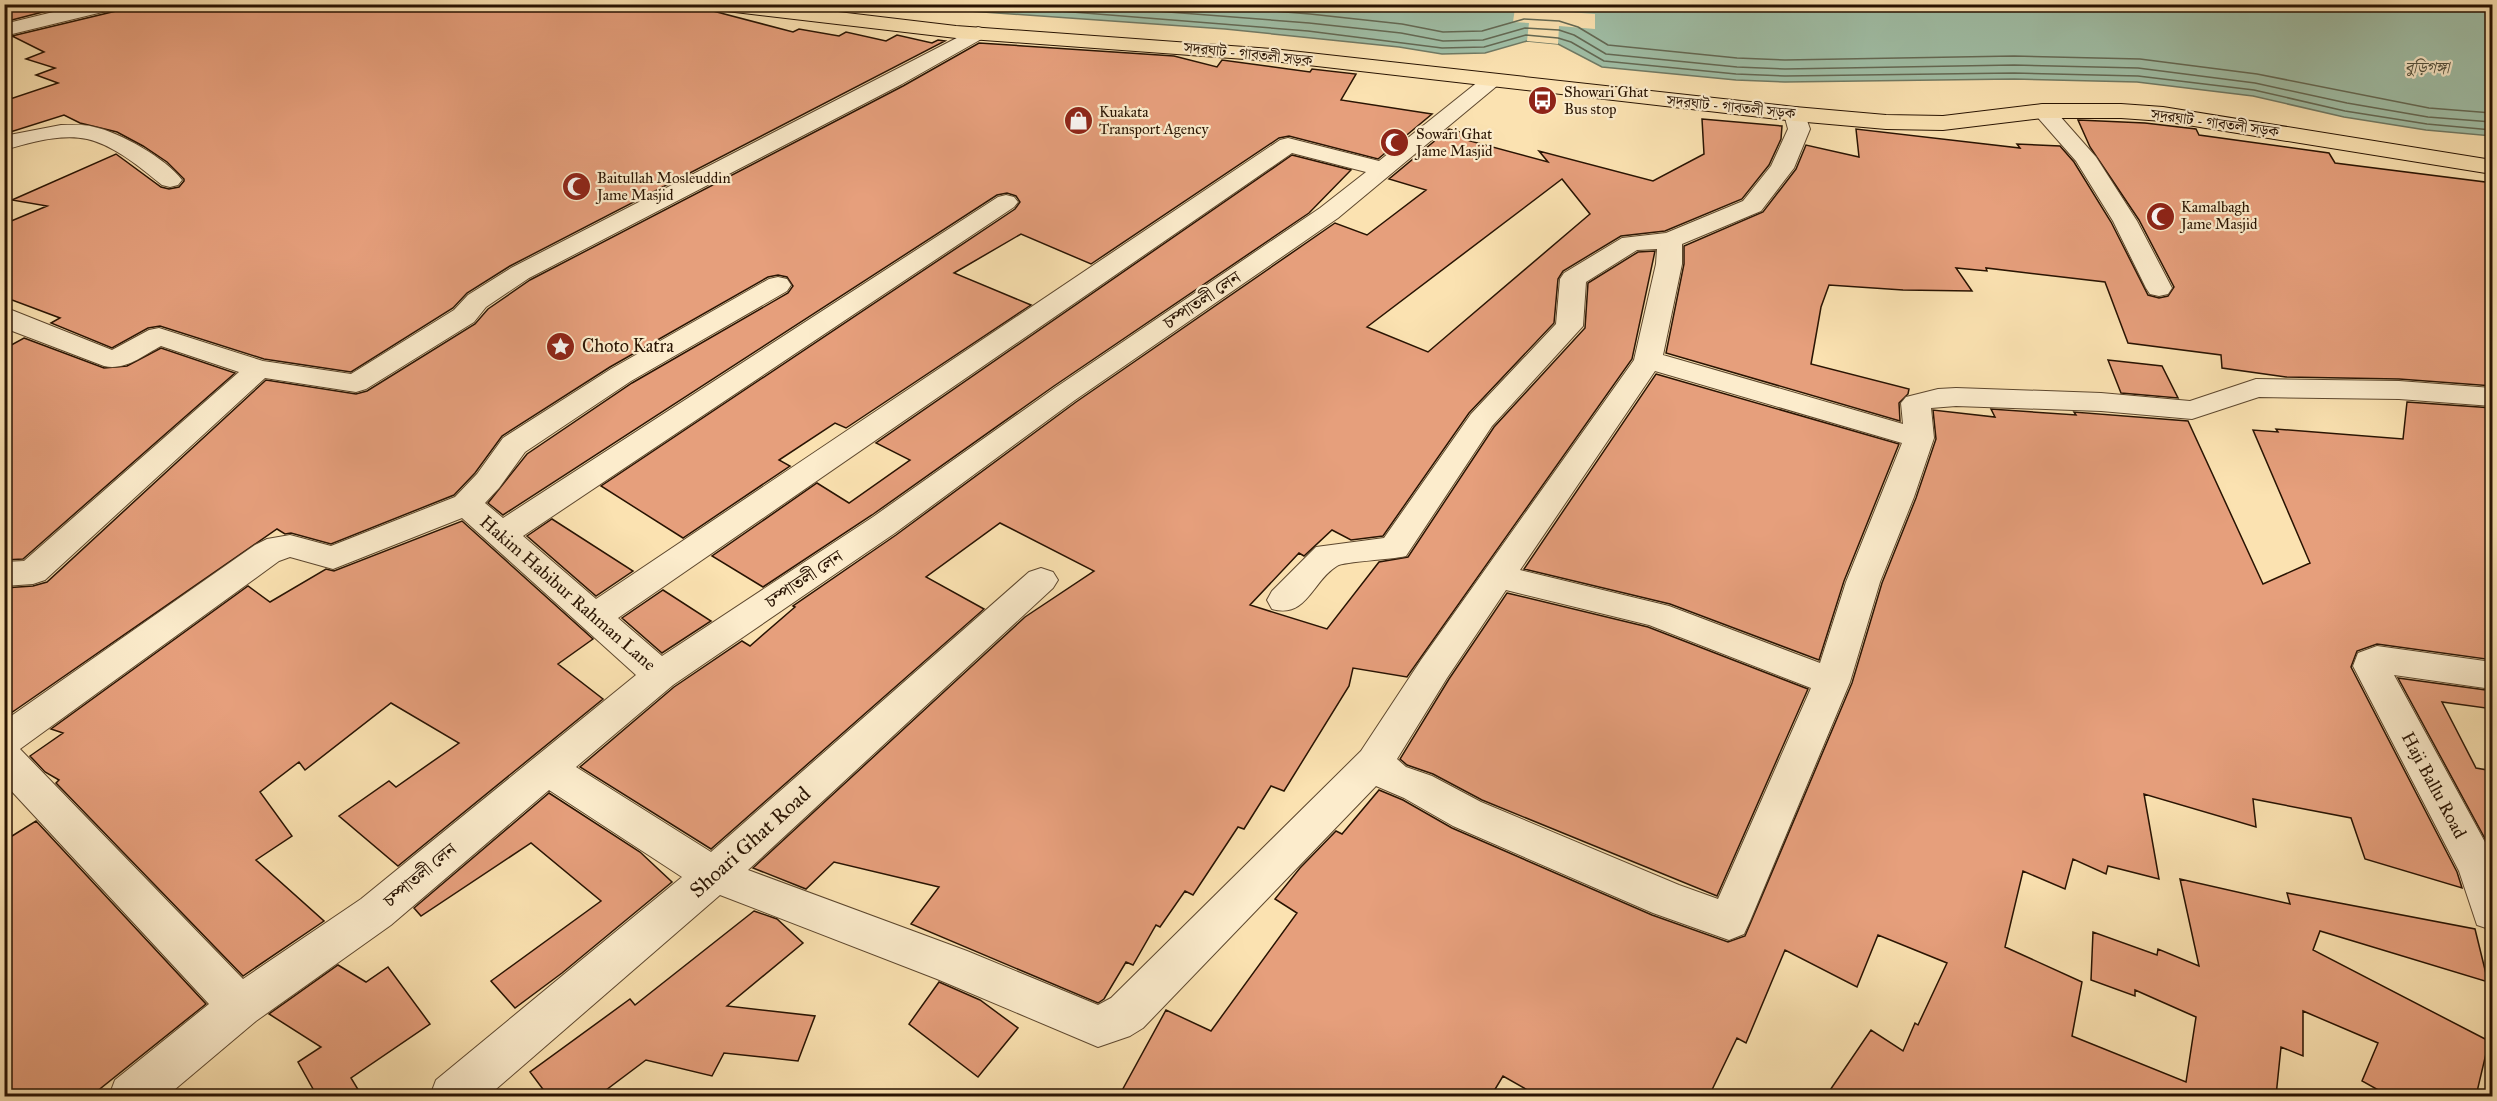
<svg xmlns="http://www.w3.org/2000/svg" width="2497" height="1101" font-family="'IM FELL Great Primer','Noto Serif Bengali',serif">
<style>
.water{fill:#a0bfa7;stroke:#707a65;stroke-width:1.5}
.pier{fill:#fbe2b1}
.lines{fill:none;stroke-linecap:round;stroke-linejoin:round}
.shore{stroke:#646954;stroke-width:1.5}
.building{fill:#e69f7c;stroke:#281302;stroke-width:1.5;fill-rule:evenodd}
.minor-casing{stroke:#5d472e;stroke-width:2}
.highway-casing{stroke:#281302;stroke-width:2}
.minor{fill:#fceccc;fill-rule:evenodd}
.highway{fill:#fbe2b1;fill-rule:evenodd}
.labels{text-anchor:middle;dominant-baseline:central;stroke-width:4.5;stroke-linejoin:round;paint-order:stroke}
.far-street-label{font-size:15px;fill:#281302;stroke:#fceccc}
.far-poi-label{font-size:15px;fill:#281302;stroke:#fceccc;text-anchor:start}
.far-water-label{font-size:16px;font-style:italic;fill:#524f3c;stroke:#fceccc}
.street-label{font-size:18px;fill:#281302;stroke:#fceccc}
.poi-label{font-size:18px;fill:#281302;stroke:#fceccc;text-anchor:start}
.near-street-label{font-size:21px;fill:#281302;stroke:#fceccc}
</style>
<rect width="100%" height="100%" fill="#fbe2b1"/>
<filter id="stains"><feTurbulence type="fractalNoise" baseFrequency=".00333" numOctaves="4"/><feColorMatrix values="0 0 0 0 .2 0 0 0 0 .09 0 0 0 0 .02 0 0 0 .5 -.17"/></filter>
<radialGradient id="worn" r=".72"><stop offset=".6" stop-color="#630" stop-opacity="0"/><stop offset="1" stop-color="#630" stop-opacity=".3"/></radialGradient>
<!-- water -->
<path class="water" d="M 885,5 L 2492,5 L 2492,136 L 2426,130 L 2344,117 L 2253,96 L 2137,82 L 2014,79 L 1785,82 L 1736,80 L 1602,67 L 1558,44 L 1527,41 L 1485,53 L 1442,54 L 1399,47 L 1225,29 Z"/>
<!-- pier -->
<path class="pier" d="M 1515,8 L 1595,14 L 1595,29 L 1559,26 L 1558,44 L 1527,41 L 1529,23 L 1513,22 Z"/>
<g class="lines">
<!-- shore -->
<path class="shore" d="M 972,4 L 1308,31 L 1442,48 L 1484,47 L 1526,35 L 1558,38 L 1571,42 L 1604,61 L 1736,74 L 1785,76 L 2014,73 L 2138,76 L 2254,90 L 2345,111 L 2427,124 L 2492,130
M 1065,4 L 1309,23 L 1401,33 L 1443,41 L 1483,40 L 1525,28 L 1559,30 L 1574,35 L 1606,54 L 1737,67 L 1785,69 L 2014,65 L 2138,68 L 2255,83 L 2347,103 L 2428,117 L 2492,122
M 1185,4 L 1310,14 L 1402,24 L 1443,32 L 1482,31 L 1524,19 L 1559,21 L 1578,27 L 1608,45 L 1737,58 L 1785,60 L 2014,56 L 2140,59 L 2257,74 L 2429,108 L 2492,113"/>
</g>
<!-- building -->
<path class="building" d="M 4,4 L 74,4 L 4,22 Z
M 123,4 L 600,4 L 614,7 L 713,11 L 793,32 L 799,29 L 839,36 L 846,32 L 886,41 L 897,35 L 932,43 L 938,40 L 945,41 L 510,266 L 467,293 L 453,308 L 351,372 L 264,359 L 160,326 L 148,328 L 112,348 L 51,323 L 60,318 L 4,297 L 4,224 L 47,206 L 12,200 L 116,154 L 161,187 L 169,189 L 179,187 L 184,181 L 184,179 L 167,162 L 143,146 L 117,132 L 80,123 L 64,115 L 4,134 L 4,101 L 58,83 L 36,75 L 55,68 L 26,59 L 44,52 L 12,36 L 120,10 Z
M 979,43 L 1174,56 L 1217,67 L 1222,60 L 1310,72 L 1312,69 L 1356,74 L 1341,100 L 1432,114 L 1378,159 L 1289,136 L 1279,138 L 1091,264 L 1021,234 L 954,273 L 1031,305 L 846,428 L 835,423 L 779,460 L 790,466 L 683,538 L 601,486 L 1015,209 L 1020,202 L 1016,196 L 1007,193 L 997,195 L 503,515 L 488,503 L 527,454 L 632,383 L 788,293 L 793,286 L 787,277 L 778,275 L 768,277 L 610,367 L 502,436 L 475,473 L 454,495 L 331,544 L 291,533 L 285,534 L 277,529 L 11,713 L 4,711 L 4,588 L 33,586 L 47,582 L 266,380 L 356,394 L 367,391 L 475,324 L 488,309 L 530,280 L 903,86 Z
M 1702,119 L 1782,126 L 1781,139 L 1769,165 L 1742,199 L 1665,231 L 1621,236 L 1563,271 L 1558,279 L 1554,323 L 1469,413 L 1383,536 L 1351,540 L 1332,530 L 1304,556 L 1299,553 L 1250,605 L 1327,629 L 1379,562 L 1408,557 L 1494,427 L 1585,328 L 1588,283 L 1638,252 L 1655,251 L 1632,359 L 1407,677 L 1353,668 L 1349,686 L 1284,791 L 1271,786 L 1244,829 L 1238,827 L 1193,895 L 1185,891 L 1160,927 L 1156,925 L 1133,965 L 1126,962 L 1104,999 L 1098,1003 L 911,924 L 939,887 L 834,862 L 806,889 L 753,868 L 1025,617 L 1094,571 L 1000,523 L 926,577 L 984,609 L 711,849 L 580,767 L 674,687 L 742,641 L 750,646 L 795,607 L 793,606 L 896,535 L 1076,402 L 1335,223 L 1367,235 L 1426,190 L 1389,179 L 1449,129 L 1476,136 L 1470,141 L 1548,162 L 1539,151 L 1653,181 L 1704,154 ZM 1562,179 L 1590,214 L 1428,352 L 1367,327 Z
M 2078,120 L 2145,123 L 2196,129 L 2199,135 L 2329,153 L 2335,163 L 2493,183 L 2493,386 L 2399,379 L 2286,377 L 2222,368 L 2221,355 L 2128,343 L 2105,282 L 1986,268 L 1987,271 L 1956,268 L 1972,291 L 1903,290 L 1829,285 L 1821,307 L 1811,364 L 1909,389 L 1908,394 L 1899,403 L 1900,421 L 1666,353 L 1684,264 L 1684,246 L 1763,212 L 1796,169 L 1806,145 L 1859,157 L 1856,129 L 2020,148 L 2017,144 L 2060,146 L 2074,162 L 2111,222 L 2148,295 L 2159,298 L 2168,296 L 2174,287 L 2139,220 L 2090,147 Z
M 1292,155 L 1351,170 L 1309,213 L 1054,386 L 872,515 L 763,587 L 712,556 L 817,483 L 849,503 L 910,460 L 876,443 Z
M 24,338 L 104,368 L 127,366 L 161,348 L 235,373 L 23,559 L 4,560 L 4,349 Z
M 2108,360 L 2162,366 L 2178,398 L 2121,393 Z
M 1656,374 L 1899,444 L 1844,581 L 1819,660 L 1670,604 L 1524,569 Z
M 2407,402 L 2493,408 L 2493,660 L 2377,644 L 2357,651 L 2351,667 L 2457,872 L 2462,888 L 2365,859 L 2351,818 L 2253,799 L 2256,827 L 2144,794 L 2159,879 L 2108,866 L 2106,874 L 2073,859 L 2065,889 L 2023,871 L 2005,947 L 2082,982 L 2072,1036 L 2186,1082 L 2196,1017 L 2135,990 L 2135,996 L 2091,980 L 2093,932 L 2157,955 L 2158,949 L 2199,966 L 2180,879 L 2290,904 L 2287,893 L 2475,929 L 2488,982 L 2320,931 L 2313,950 L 2489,1041 L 2476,1096 L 2389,1096 L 2362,1081 L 2378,1043 L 2303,1011 L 2303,1056 L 2281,1047 L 2276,1096 L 1826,1096 L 1871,1030 L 1903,1051 L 1915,1023 L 1918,1025 L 1947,963 L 1878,935 L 1857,987 L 1785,950 L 1746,1043 L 1737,1038 L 1709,1096 L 1538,1096 L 1503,1076 L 1491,1096 L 1119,1096 L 1166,1010 L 1211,1031 L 1297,913 L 1275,899 L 1300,868 L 1336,831 L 1342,834 L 1379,790 L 1403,800 L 1452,828 L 1652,915 L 1728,942 L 1745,936 L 1852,683 L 1882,583 L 1916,498 L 1936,439 L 1933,410 L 1995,417 L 1991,409 L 2076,415 L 2074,412 L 2188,421 L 2263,584 L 2310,563 L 2253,430 L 2278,432 L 2276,429 L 2403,439 Z
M 552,519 L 633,571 L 596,596 L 527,536 Z
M 462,521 L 593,639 L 558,664 L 603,699 L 398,866 L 339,816 L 389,781 L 396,787 L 459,743 L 391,703 L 305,770 L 299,762 L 260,792 L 292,836 L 256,860 L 324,921 L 243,976 L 56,783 L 59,780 L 45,772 L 30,756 L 63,733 L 51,729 L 248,586 L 270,602 L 326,569 L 334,571 Z
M 663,590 L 711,621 L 662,653 L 622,618 Z
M 1507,593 L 1648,627 L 1808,689 L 1717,896 L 1482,800 L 1433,774 L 1407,765 L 1400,759 L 1449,679 Z
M 2398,678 L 2493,691 L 2493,709 L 2442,702 L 2476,768 L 2493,771 L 2493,846 L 2489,846 Z
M 549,793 L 640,852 L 672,882 L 562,973 L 515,1008 L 491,981 L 601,901 L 531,843 L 421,916 L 414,908 Z
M 36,821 L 206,1004 L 91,1096 L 4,1096 L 4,841 Z
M 754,911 L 777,919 L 803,943 L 727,1006 L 815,1016 L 798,1061 L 724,1053 L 712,1076 L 646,1060 L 598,1096 L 548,1096 L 530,1072 L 630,999 L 635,1005 Z
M 338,965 L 366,982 L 388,967 L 430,1024 L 351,1078 L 362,1096 L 317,1096 L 298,1062 L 321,1047 L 269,1014 Z
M 939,982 L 980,1000 L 1018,1028 L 978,1077 L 909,1024 Z"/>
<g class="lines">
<defs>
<path id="minor" d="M 86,4 L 121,4 L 119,8 L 4,36 L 4,24 Z
M 978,27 L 985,29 L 988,33 L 985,37 L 902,84 L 529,278 L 486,307 L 474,322 L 366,389 L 356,392 L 265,378 L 45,580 L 33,584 L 4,586 L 4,562 L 24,561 L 239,372 L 161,346 C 144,355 125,371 104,366 L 7,329 L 4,327 L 4,307 L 112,350 L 149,330 L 159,328 L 263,361 L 351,374 L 454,310 L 468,295 L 511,268 Z
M 1491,75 L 1498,77 L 1501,81 L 1498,85 L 1338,218 L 1075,400 L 895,533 L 673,685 L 576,767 L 711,852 L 1029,572 L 1041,568 L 1053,572 L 1058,580 L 1053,588 L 748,870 L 967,951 L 1098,1005 L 1111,998 L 1361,751 L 1421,660 L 1634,360 L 1656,264 L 1657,249 L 1637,250 L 1586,282 L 1583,326 L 1492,426 L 1406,556 C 1391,560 1345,561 1337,566 C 1312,581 1307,619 1272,609 L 1267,600 L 1272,591 L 1316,547 L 1384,538 L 1471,414 L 1556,324 L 1560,279 L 1564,273 L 1622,238 L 1666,233 L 1743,201 L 1771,166 L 1788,129 L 1784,114 L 1787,109 L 1795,107 L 1803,109 L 1810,129 L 1794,168 L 1761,211 L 1682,244 L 1682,264 L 1663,355 L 1903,424 L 1901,403 L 1906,397 L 1938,389 L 1956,388 L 2101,393 L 2190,401 L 2256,379 L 2399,381 L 2492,388 L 2492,406 L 2399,399 L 2259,397 L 2192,419 L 2101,411 L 1956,406 L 1931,408 L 1934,438 L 1914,497 L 1880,582 L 1850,682 L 1750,921 L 1744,934 L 1729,940 L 1653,913 L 1453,826 L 1404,798 L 1376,786 L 1143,1028 L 1130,1036 L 1098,1047 L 937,979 L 720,895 L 488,1096 L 430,1096 L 436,1080 L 682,877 L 549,790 L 391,925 L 256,1021 L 167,1096 L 109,1096 L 115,1080 L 209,1004 L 4,783 L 4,721 L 255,545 L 267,539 L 290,535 L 331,546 L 455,497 L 477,474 L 503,438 L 611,369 L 769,279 L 778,277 L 787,279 L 791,285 L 787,291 L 631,381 L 525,452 L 499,488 L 485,503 L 503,518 L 998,197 L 1006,195 L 1014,197 L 1018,202 L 1014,207 L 523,536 L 596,599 L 1280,140 L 1288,138 L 1379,161 L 1484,77 ZM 1292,153 L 1366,172 L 1320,208 L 1055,388 L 873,517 L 662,656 L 618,618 ZM 1655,371 L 1902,443 L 1846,582 L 1820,663 L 1669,606 L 1520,570 ZM 462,518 L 636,675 L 361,899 L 243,979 L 20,749 L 279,561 L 290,557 L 333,569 ZM 1506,590 L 1649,625 L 1811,688 L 1718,899 L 1679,885 L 1481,802 L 1432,776 L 1406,767 L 1397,759 L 1447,678 Z
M 2043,104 L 2051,106 L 2096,157 L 2137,221 L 2172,288 L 2168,294 L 2159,296 L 2150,294 L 2146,288 L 2113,221 L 2076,161 L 2032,111 L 2035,106 Z
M 61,125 C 73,125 83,124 94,127 C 119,132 167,159 182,180 L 178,185 L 170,187 L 162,185 C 141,168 114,145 87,139 C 61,133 29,143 4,150 L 4,136 Z
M 2377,646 L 2492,662 L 2492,689 L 2394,675 L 2492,855 L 2492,930 L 2477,925 L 2459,871 L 2353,666 L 2358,653 Z"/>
<path id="highway" d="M 709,4 L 771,4 L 956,26 L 1273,49 L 1795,107 L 1886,115 L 1943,116 L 2043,104 L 2121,104 L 2163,107 L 2492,160 L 2492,174 L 2163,121 L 2121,118 L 2043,118 L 1943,130 L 1886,129 L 1795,121 L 1273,61 L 956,38 L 718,10 L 711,8 Z"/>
</defs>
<!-- minor casing -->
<use href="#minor" class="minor-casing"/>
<!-- highway casing -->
<use href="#highway" class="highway-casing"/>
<!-- minor -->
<use href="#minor" class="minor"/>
<!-- highway -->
<use href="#highway" class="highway"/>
</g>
<!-- icons -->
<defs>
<symbol id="bus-disc" viewBox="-11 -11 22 22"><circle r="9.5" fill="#8f2418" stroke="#fceccc"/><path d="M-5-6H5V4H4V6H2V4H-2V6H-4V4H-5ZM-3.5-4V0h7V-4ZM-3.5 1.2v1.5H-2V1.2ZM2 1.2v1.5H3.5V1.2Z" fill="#fff"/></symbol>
<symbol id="shop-disc" viewBox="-11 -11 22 22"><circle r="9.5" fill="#8f2418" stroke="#fceccc"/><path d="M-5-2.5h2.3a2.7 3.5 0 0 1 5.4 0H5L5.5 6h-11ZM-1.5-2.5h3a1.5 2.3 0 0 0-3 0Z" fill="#fff"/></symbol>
<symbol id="mosque-disc" viewBox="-11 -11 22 22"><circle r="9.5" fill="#8f2418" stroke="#fceccc"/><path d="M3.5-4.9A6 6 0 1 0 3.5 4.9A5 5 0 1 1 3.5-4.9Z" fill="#fff"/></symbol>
<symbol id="sight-disc" viewBox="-11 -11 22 22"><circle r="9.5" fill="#8f2418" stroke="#fceccc"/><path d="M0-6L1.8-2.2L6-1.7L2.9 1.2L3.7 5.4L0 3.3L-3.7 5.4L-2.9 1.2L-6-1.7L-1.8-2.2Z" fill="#fff"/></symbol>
</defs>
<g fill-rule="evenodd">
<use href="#bus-disc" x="1526" y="84" width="33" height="33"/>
<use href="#shop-disc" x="1062" y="104" width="33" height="33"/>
<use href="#mosque-disc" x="1378" y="126" width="33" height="33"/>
<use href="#mosque-disc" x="560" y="170" width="33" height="33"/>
<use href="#mosque-disc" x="2144" y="200" width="33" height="33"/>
<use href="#sight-disc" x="544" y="330" width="33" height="33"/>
</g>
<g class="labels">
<!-- far-street labels -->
<g class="far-street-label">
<text transform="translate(1248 54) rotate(6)">সদরঘাট - গাবতলী সড়ক</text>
<text transform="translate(1731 107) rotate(6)">সদরঘাট - গাবতলী সড়ক</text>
<text transform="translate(2215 123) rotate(8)">সদরঘাট - গাবতলী সড়ক</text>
</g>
<!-- far-poi labels -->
<g class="far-poi-label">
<text x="1564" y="92">Showari Ghat<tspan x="1564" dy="17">Bus stop</tspan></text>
<text x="1099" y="112">Kuakata<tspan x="1099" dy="17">Transport Agency</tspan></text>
<text x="1416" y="134">Sowari Ghat<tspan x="1416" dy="17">Jame Masjid</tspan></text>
<text x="597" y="178">Baitullah Mosleuddin<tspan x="597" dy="17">Jame Masjid</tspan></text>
<text x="2181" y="207">Kamalbagh<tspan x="2181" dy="17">Jame Masjid</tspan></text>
</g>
<!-- far-water labels -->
<g class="far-water-label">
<text x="2427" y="67">বুড়িগঙ্গা</text>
</g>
<!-- street labels -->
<g class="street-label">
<text transform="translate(1202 300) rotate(-34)">চম্পাতলী লেন</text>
<text transform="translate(804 579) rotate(-34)">চম্পাতলী লেন</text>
<text transform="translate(568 593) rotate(41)">Hakim Habibur Rahman Lane</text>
<text transform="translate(2434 785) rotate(62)">Haji Ballu Road</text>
<text transform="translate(420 875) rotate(-40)">চম্পাতলী লেন</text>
</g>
<!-- poi labels -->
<g class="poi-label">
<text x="582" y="346">Choto Katra</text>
</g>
<!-- near-street labels -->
<g class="near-street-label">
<text transform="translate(750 842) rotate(-42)">Shoari Ghat Road</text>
</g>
</g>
<!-- margin -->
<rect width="2497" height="1101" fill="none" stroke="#fbe2b1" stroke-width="24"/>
<rect x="6" y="6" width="2485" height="1089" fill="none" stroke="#281302" stroke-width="3"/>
<rect x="12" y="12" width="2473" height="1077" fill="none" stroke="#281302" stroke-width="1.5"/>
<rect width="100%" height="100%" filter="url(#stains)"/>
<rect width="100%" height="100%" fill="url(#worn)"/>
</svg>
